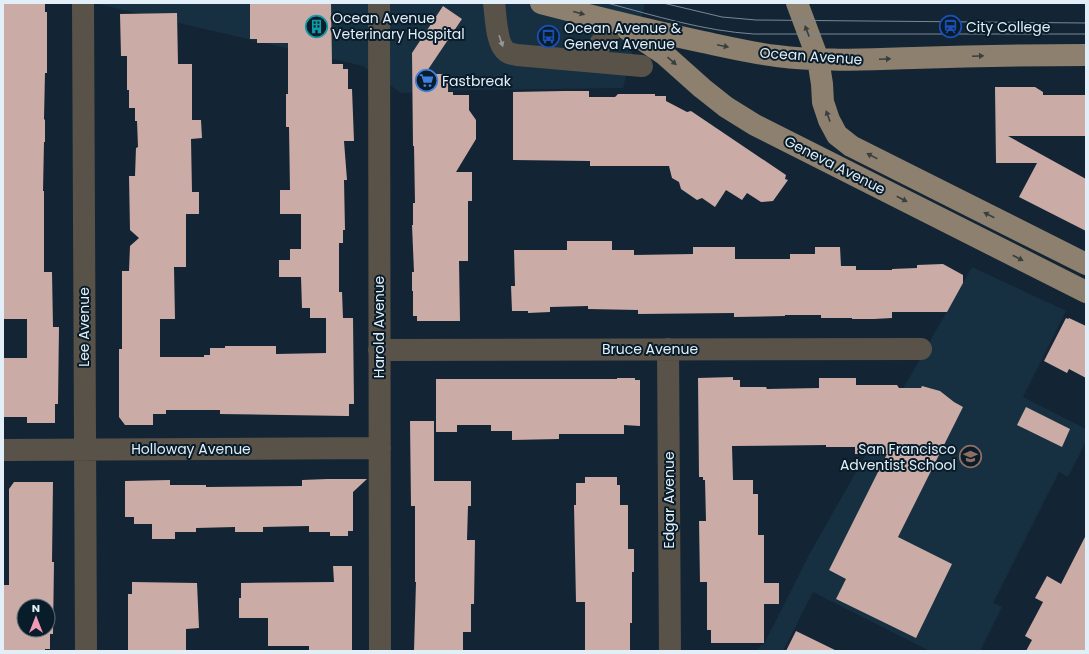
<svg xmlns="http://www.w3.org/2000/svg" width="1089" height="654" font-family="Poppins,sans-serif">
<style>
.built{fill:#163042}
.building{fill:#caaba6;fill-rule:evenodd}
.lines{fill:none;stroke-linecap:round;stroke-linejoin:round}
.minor{stroke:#595249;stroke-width:22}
.major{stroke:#8d806e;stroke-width:22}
.tram{stroke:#788794;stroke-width:1}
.oneway{fill:#373f41}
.oneway2{fill:#979898}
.labels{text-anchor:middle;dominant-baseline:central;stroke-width:4;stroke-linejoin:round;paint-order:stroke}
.poi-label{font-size:14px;fill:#e2eef8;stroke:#091c29;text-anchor:start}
.street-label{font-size:14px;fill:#e2eef8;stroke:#091c29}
</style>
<rect width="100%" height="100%" fill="#132534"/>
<!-- built -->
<path class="built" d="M 94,3 L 645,3 L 623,88 L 476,90 L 401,93 L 363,66 Z
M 972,267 L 1066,311 L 1023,397 L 1086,429 L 1086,441 L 1068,477 L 1059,472 L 993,603 L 1002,607 L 980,651 L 930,651 L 813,592 L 783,651 L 757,651 L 760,646 L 764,644 L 809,555 Z"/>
<!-- building -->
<path class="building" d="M 3,3 L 45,3 L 45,12 L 47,12 L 47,73 L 45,73 L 44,119 L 45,120 L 45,142 L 44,142 L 43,191 L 44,191 L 44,272 L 52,272 L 53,327 L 59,327 L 58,404 L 55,404 L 55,423 L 27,423 L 27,417 L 3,417 L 3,358 L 27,358 L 27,319 L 3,319 Z
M 250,3 L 331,3 L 332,64 L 343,64 L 343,69 L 348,69 L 348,89 L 352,89 L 354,141 L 344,141 L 347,180 L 344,180 L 345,230 L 343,230 L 343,243 L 339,243 L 339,292 L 342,292 L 343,318 L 353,318 L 354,404 L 349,404 L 349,416 L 346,416 L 220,414 L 220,410 L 166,410 L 166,414 L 153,414 L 153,425 L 125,425 L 119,417 L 119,349 L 122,349 L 122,271 L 129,271 L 130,246 L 139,238 L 130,230 L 129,176 L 135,176 L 136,148 L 138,147 L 137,121 L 135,121 L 135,108 L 129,108 L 129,90 L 127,90 L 127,56 L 121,56 L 120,14 L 177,13 L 178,64 L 192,64 L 192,120 L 201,120 L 202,138 L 191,139 L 192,192 L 199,192 L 199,214 L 186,214 L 186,267 L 174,267 L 175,319 L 160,319 L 160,357 L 204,357 L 204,355 L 210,355 L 210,348 L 225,348 L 225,346 L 276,346 L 276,354 L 326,353 L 326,318 L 310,318 L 310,308 L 302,308 L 301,277 L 279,277 L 279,260 L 290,260 L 290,249 L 301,249 L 301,214 L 280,214 L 280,190 L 290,190 L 289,127 L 286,127 L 286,94 L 288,94 L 288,43 L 257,43 L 257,39 L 250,39 Z
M 443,6 L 462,19 L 425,74 L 448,74 L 448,92 L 453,92 L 453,95 L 469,95 L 469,110 L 476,120 L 476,139 L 456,172 L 472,172 L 472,201 L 468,201 L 468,261 L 459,261 L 460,321 L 417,321 L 417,316 L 413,316 L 413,291 L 412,291 L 412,272 L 414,272 L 412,225 L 413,225 L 413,203 L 415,203 L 414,146 L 413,146 L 412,53 Z
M 995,87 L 1035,87 L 1043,92 L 1043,95 L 1086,95 L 1086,136 L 1008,136 L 1086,179 L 1086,231 L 1019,197 L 1037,163 L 996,163 Z
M 564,91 L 589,91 L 589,97 L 615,97 L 618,94 L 655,94 L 655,96 L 666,96 L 666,101 L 687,112 L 691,111 L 786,175 L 785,179 L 788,180 L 773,201 L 761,202 L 747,193 L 742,200 L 726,190 L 715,207 L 702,198 L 697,200 L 681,189 L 679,182 L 672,178 L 669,166 L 590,166 L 590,161 L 513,160 L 513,92 Z
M 567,241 L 612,241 L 612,250 L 634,250 L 634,255 L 693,254 L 693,247 L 735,247 L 735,259 L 790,259 L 790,254 L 815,254 L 815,247 L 840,247 L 841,266 L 856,266 L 856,270 L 892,270 L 892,269 L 917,268 L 917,265 L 943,264 L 963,275 L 963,283 L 947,312 L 892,312 L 892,318 L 874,319 L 852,319 L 852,318 L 821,318 L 821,315 L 785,315 L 785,316 L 734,317 L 734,313 L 638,314 L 638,310 L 588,309 L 588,306 L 550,307 L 550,312 L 528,313 L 528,311 L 512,311 L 511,286 L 515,286 L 514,250 L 567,250 Z
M 1066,318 L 1068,319 L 1069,318 L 1086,326 L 1086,378 L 1069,369 L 1067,373 L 1044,361 Z
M 733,377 L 733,380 L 740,380 L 740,387 L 766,387 L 767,389 L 819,388 L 819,378 L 856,378 L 856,385 L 897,385 L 899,388 L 921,388 L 922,386 L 940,391 L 954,402 L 963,407 L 898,537 L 952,564 L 916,638 L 836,599 L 846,579 L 829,570 L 887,454 L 855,454 L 855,447 L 826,447 L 826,445 L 732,446 L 733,480 L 753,480 L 753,494 L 758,494 L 758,535 L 764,535 L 764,583 L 779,583 L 779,604 L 764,604 L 764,643 L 711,643 L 711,630 L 707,630 L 707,582 L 700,582 L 699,521 L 706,521 L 705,480 L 703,480 L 703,477 L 699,477 L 698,378 Z
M 617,378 L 635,378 L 635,380 L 640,380 L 640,426 L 624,425 L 624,434 L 559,434 L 559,439 L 512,440 L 512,431 L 491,431 L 491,425 L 457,425 L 457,432 L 436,432 L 436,379 L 617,379 Z
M 1026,407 L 1070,429 L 1062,447 L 1017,425 Z
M 410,421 L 434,421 L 434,481 L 471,481 L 471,506 L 468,506 L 467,540 L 475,540 L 474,604 L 471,604 L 471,632 L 463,632 L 463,651 L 414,651 L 416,582 L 415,582 L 415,506 L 411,506 Z
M 585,477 L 617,477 L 617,485 L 620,485 L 620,505 L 628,505 L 628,549 L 634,549 L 634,572 L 632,572 L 632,623 L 630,623 L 630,651 L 585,651 L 585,602 L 576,602 L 574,505 L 576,505 L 576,483 L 585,483 Z
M 327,479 L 367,479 L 353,492 L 353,531 L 348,531 L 348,536 L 330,536 L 330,532 L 309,532 L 309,526 L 263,527 L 263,532 L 235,532 L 235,527 L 196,528 L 196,532 L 175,532 L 175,539 L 152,539 L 152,524 L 134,524 L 134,517 L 125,517 L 125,481 L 170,480 L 170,485 L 206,485 L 206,487 L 302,486 L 302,480 Z
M 14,482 L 53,482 L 52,562 L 54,562 L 53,634 L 50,634 L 50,649 L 45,649 L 45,651 L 3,651 L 3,585 L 9,585 L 9,489 ZM 24,606 L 48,606 L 48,630 L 24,630 Z
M 1086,535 L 1086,651 L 1026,651 L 1032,640 L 1025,636 L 1043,602 L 1035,598 L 1047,576 L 1061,584 Z
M 333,566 L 352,566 L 352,651 L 309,651 L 309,646 L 268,646 L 268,618 L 239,618 L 239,598 L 241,598 L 241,583 L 334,582 Z
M 132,582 L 197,583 L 199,628 L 186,629 L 186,651 L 128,651 L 128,594 L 132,594 Z
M 796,631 L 837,651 L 786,651 Z"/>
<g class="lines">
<!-- minor -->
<path class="minor" d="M 83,3 L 86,651
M 379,3 L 380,651
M 494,3 C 496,16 496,45 507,52 C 510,54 514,54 517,55 L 642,66
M 595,62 L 600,44 L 617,23
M 668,349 L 670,651
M 379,350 L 921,349
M 3,450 L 380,448"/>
<!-- major -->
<path class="major" d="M 541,3 C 595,17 648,30 703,42 C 727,47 752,53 777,56 C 822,62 868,59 913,58 C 971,56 1028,55 1086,55
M 797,3 L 818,59 L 822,84 L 823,102 L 829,120 L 837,135 L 851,146 L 1086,264
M 628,30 L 665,55 L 702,88 L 726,107 L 755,125 L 1086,292"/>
<!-- tram -->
<path class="tram" d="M 607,3 C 656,16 704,31 754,34 L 1086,34
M 663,3 L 722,17 L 756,20 L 1086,23"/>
</g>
<!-- one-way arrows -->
<defs><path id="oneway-solid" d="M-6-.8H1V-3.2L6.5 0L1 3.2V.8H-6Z"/></defs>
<g class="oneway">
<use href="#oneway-solid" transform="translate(579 13) rotate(15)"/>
<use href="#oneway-solid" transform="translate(807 31) rotate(-111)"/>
<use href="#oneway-solid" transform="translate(723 46) rotate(12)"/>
<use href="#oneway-solid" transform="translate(978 56) rotate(-2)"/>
<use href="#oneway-solid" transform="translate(885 59) rotate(-2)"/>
<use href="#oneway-solid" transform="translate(672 61) rotate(41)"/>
<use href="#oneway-solid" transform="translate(828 116) rotate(-110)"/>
<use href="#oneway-solid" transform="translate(872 156) rotate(-153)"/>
<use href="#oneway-solid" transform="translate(902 199) rotate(27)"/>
<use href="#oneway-solid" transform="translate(989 215) rotate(-153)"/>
<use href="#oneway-solid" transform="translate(1018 258) rotate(27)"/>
</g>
<use class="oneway2" href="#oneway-solid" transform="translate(501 41) rotate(71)"/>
<!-- icons -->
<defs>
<symbol id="building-ring" viewBox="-11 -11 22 22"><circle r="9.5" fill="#091c29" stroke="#0f9aa8" stroke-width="1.5"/><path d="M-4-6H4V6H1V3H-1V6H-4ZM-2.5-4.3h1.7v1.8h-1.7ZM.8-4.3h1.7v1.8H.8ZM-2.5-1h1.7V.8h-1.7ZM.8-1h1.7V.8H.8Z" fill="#0f9aa8"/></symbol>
<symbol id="station-ring" viewBox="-11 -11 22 22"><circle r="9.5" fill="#091c29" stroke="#1a4fb4" stroke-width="1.5"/><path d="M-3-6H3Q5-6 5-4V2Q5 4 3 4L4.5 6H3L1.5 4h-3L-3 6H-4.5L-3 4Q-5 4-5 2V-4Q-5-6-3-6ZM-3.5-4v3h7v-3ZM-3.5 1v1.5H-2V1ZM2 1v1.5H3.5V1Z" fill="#1a4fb4"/></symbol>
<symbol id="bus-ring" viewBox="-11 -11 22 22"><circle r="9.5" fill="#091c29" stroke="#1a4fb4" stroke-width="1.5"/><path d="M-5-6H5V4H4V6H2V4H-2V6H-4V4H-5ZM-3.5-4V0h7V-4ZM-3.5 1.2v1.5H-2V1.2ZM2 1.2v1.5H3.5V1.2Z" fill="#1a4fb4"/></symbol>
<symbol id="supermarket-ring" viewBox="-11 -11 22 22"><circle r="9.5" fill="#091c29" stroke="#3f7fe0" stroke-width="1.5"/><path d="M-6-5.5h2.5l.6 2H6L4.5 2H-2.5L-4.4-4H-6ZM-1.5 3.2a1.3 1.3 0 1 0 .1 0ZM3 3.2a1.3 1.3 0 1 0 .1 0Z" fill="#3f7fe0"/></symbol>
<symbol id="school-ring" viewBox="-11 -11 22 22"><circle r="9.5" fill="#091c29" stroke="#8d6e63" stroke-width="1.5"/><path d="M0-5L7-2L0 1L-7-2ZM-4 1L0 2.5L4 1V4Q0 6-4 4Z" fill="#8d6e63"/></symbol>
</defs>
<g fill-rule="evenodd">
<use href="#building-ring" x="304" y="14" width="25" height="25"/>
<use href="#station-ring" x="938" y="14" width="25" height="25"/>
<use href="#bus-ring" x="536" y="24" width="25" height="25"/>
<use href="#supermarket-ring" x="414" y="68" width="25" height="25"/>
<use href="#school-ring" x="958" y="444" width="25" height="25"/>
</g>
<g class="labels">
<!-- poi labels -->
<g class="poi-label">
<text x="332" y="18">Ocean Avenue<tspan x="332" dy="16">Veterinary Hospital</tspan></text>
<text x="966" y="27">City College</text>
<text x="564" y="28">Ocean Avenue &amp;<tspan x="564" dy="16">Geneva Avenue</tspan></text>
<text x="442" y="81">Fastbreak</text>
<text x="956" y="449" text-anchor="end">San Francisco<tspan x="956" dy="16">Adventist School</tspan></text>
</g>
<!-- street labels -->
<g class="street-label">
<text transform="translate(811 56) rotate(4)">Ocean Avenue</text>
<text transform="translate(835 165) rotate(27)">Geneva Avenue</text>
<text transform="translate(84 327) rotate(-90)">Lee Avenue</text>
<text transform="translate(379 327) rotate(-90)">Harold Avenue</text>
<text x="650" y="349">Bruce Avenue</text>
<text x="191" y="449">Holloway Avenue</text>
<text transform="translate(669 500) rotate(-90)">Edgar Avenue</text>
</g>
</g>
<!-- border -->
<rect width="1089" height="654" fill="none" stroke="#e2eef8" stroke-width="8"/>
<!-- north arrow -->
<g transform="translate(36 618)"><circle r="19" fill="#091c29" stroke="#60707c"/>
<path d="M0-3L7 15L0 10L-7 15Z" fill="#f09ab7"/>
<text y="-6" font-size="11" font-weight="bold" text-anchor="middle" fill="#e2eef8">N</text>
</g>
</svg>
